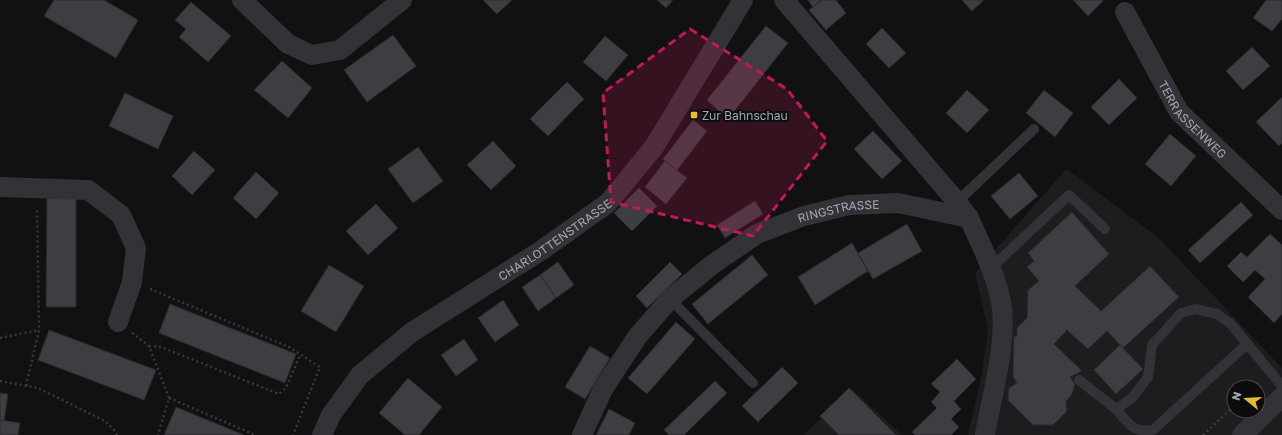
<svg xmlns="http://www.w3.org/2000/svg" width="1282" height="435" font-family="'Golos Text',sans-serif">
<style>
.built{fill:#1d1d1f;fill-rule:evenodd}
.building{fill:#3d3e42;stroke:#2b2b2e}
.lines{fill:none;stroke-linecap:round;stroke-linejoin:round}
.path{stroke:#38393e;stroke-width:2.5;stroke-dasharray:2 3;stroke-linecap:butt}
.service{stroke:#323237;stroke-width:10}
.minor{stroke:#323237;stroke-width:20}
.marked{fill:#c2185b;fill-opacity:0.2;stroke:#c2185b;stroke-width:3;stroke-dasharray:8 5;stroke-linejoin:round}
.poi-dot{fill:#e6be34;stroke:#0c0c0d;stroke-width:1.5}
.labels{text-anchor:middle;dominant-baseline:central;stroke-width:4;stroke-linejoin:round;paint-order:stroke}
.poi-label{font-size:12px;fill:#a3a6b2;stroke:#0c0c0d;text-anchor:start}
.street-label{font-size:12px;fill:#a3a6b2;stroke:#0c0c0d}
</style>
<rect width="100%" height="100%" fill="#111112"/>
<!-- built -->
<path class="built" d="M 1066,169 L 1159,238 L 1282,368 L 1282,435 L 968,435 L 982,373 L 988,330 L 975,273 ZM 1234,387 L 1258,387 L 1258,411 L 1234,411 Z
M 852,389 L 902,435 L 803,435 Z"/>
<!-- building -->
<path class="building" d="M 54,0 L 104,0 L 138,20 L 116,58 L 44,16 Z
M 483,0 L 512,0 L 497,14 Z
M 657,0 L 673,0 L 666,8 Z
M 808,0 L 821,0 L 813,7 Z
M 822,0 L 836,0 L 846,13 L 826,30 L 809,10 Z
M 962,0 L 984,0 L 972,11 Z
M 1073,0 L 1104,0 L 1088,16 Z
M 1266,0 L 1282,0 L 1282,19 L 1272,31 L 1253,18 Z
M 191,2 L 231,36 L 208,62 L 179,37 L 186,29 L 175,20 Z
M 766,26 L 788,43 L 728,119 L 707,100 Z
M 882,28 L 906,53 L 889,68 L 866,44 Z
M 393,35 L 416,66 L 367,102 L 344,70 Z
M 605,36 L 628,55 L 606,81 L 583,62 Z
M 1252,47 L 1270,66 L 1243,90 L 1226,71 Z
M 282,61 L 312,88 L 288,118 L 254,90 Z
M 1119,79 L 1137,98 L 1109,125 L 1091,107 Z
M 567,82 L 584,99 L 548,136 L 530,119 Z
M 967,90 L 989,110 L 967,133 L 946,113 Z
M 1044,90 L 1073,113 L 1055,137 L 1026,113 Z
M 125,93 L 173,116 L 158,149 L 109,126 Z
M 1282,97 L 1282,143 L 1279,146 L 1256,122 Z
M 693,120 L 707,131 L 677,170 L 663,159 Z
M 873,131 L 902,161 L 882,179 L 854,149 Z
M 1170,134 L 1196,156 L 1171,186 L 1145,164 Z
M 493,141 L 516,166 L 491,190 L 467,165 Z
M 418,147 L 443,181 L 413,203 L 388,169 Z
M 194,151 L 215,170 L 192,195 L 172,176 Z
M 665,161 L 687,178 L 666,204 L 645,187 Z
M 256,172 L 279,193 L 256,219 L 233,198 Z
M 1019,173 L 1038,196 L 1010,219 L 991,196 Z
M 639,188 L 657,206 L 632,231 L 614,213 Z
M 47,197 L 76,197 L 76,307 L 46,307 Z
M 755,201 L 763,214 L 725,238 L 717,225 Z
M 1241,202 L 1253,215 L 1200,263 L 1188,250 Z
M 376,204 L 398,228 L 368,255 L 346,231 Z
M 1072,212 L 1109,254 L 1075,286 L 1101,311 L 1150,266 L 1179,297 L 1123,348 L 1107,331 L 1088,349 L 1067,330 L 1054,344 L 1082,371 L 1070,377 L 1075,384 L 1072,394 L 1066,401 L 1067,411 L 1053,425 L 1033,425 L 1008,400 L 1009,388 L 1017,383 L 1013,377 L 1014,337 L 1017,336 L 1017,328 L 1027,318 L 1028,290 L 1039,281 L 1027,267 L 1034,261 L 1028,253 Z
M 907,224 L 922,251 L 873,279 L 858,253 Z
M 1270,234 L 1282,245 L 1282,314 L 1274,323 L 1248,297 L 1265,279 L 1255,270 L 1243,282 L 1227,266 L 1241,252 L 1247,257 Z
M 852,243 L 868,271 L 815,305 L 798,277 Z
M 752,255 L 768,275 L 708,324 L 692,304 Z
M 558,262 L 574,285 L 556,298 L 540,275 Z
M 670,262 L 682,274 L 647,308 L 636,296 Z
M 329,265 L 364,286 L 336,332 L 301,311 Z
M 540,275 L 556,298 L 538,311 L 522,287 Z
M 503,300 L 519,325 L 495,342 L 478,318 Z
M 170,304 L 296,354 L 285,383 L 159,333 Z
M 676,322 L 695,339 L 647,394 L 628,378 Z
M 49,330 L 156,370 L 144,400 L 38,360 Z
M 464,339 L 478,360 L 456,376 L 441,355 Z
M 1120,345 L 1143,369 L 1116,394 L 1094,370 Z
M 590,346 L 610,358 L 585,399 L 565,387 Z
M 957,359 L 976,379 L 954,401 L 961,409 L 951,419 L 959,427 L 951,435 L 915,435 L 912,432 L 937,408 L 931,402 L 940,392 L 931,384 Z
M 782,367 L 798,383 L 758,422 L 742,406 Z
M 408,378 L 442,407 L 419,435 L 405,435 L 379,413 Z
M 715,381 L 727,393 L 684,435 L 669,435 L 664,430 Z
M 849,388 L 896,435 L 839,435 L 820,416 Z
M 0,393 L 8,394 L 4,421 L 0,420 Z
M 176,407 L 244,435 L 164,435 Z
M 609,409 L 635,423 L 629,435 L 596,435 Z
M 0,420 L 20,423 L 18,435 L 0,435 Z"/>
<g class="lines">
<!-- path -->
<path class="path" d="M 150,289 L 289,347 L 320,367 L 293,435
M 132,333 L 149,346 L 169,398 L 158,435
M 0,338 L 39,330
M 149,346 L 161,347 L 279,394 L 286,388 L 300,355
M 0,381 L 38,388 L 105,421 L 114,430 L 117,435
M 26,386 L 39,330 L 37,208
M 1254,387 L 1260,381
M 169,398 L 255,435
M 1203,435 L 1234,406"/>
<!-- service -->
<path class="service" d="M 957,202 L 1034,129
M 992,267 L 1069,195 L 1105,229
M 670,299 L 753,383
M 1079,380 L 1116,409 L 1132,398 L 1148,377 L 1152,345 L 1181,313 L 1195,309 L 1217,314 L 1231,324 L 1282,386
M 1116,409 C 1129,424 1133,433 1153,430 L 1247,344"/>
<!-- minor -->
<g class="minor">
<path d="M 242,0 L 288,44 L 312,55 L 340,50 L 402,0"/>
<path d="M 784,0 L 957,202 L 969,218"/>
<path id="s1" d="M 1125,12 L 1179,112 L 1282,210"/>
<path d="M 0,187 L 88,190 L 121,215 L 136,248 L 132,282 L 118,322"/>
<path id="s2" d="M 322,435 L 331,415 L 360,375 L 412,332 L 542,250 L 608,203 L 654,147 L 743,0"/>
<path id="s3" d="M 582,435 L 603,389 L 637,337 L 670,299 L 713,264 L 757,234 L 804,216 L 849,205 L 898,203 L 969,218 C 981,245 995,272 1001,301 C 1008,343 992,393 985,435"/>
<path d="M 1242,435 L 1282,397"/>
</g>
</g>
<!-- marked area -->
<path class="marked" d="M 690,29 L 787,89 L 827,141 L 753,236 L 611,202 L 603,93 Z"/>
<!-- markers -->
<rect class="poi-dot" x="690" y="111" width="8" height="8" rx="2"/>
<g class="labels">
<!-- poi labels -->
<g class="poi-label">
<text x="702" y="115">Zur Bahnschau</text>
</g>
<!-- street labels -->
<g class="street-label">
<text stroke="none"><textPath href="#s1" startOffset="128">TERRASSENWEG</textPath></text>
<text stroke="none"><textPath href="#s3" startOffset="357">RINGSTRASSE</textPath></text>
<text stroke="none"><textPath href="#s2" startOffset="309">CHARLOTTENSTRASSE</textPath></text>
</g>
</g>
<!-- north arrow -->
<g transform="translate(1246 399) rotate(288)"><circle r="19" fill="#0c0c0d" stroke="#484a4f"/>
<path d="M0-3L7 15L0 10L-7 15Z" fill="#e6be34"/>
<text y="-6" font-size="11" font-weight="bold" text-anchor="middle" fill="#a3a6b2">N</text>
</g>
</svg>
